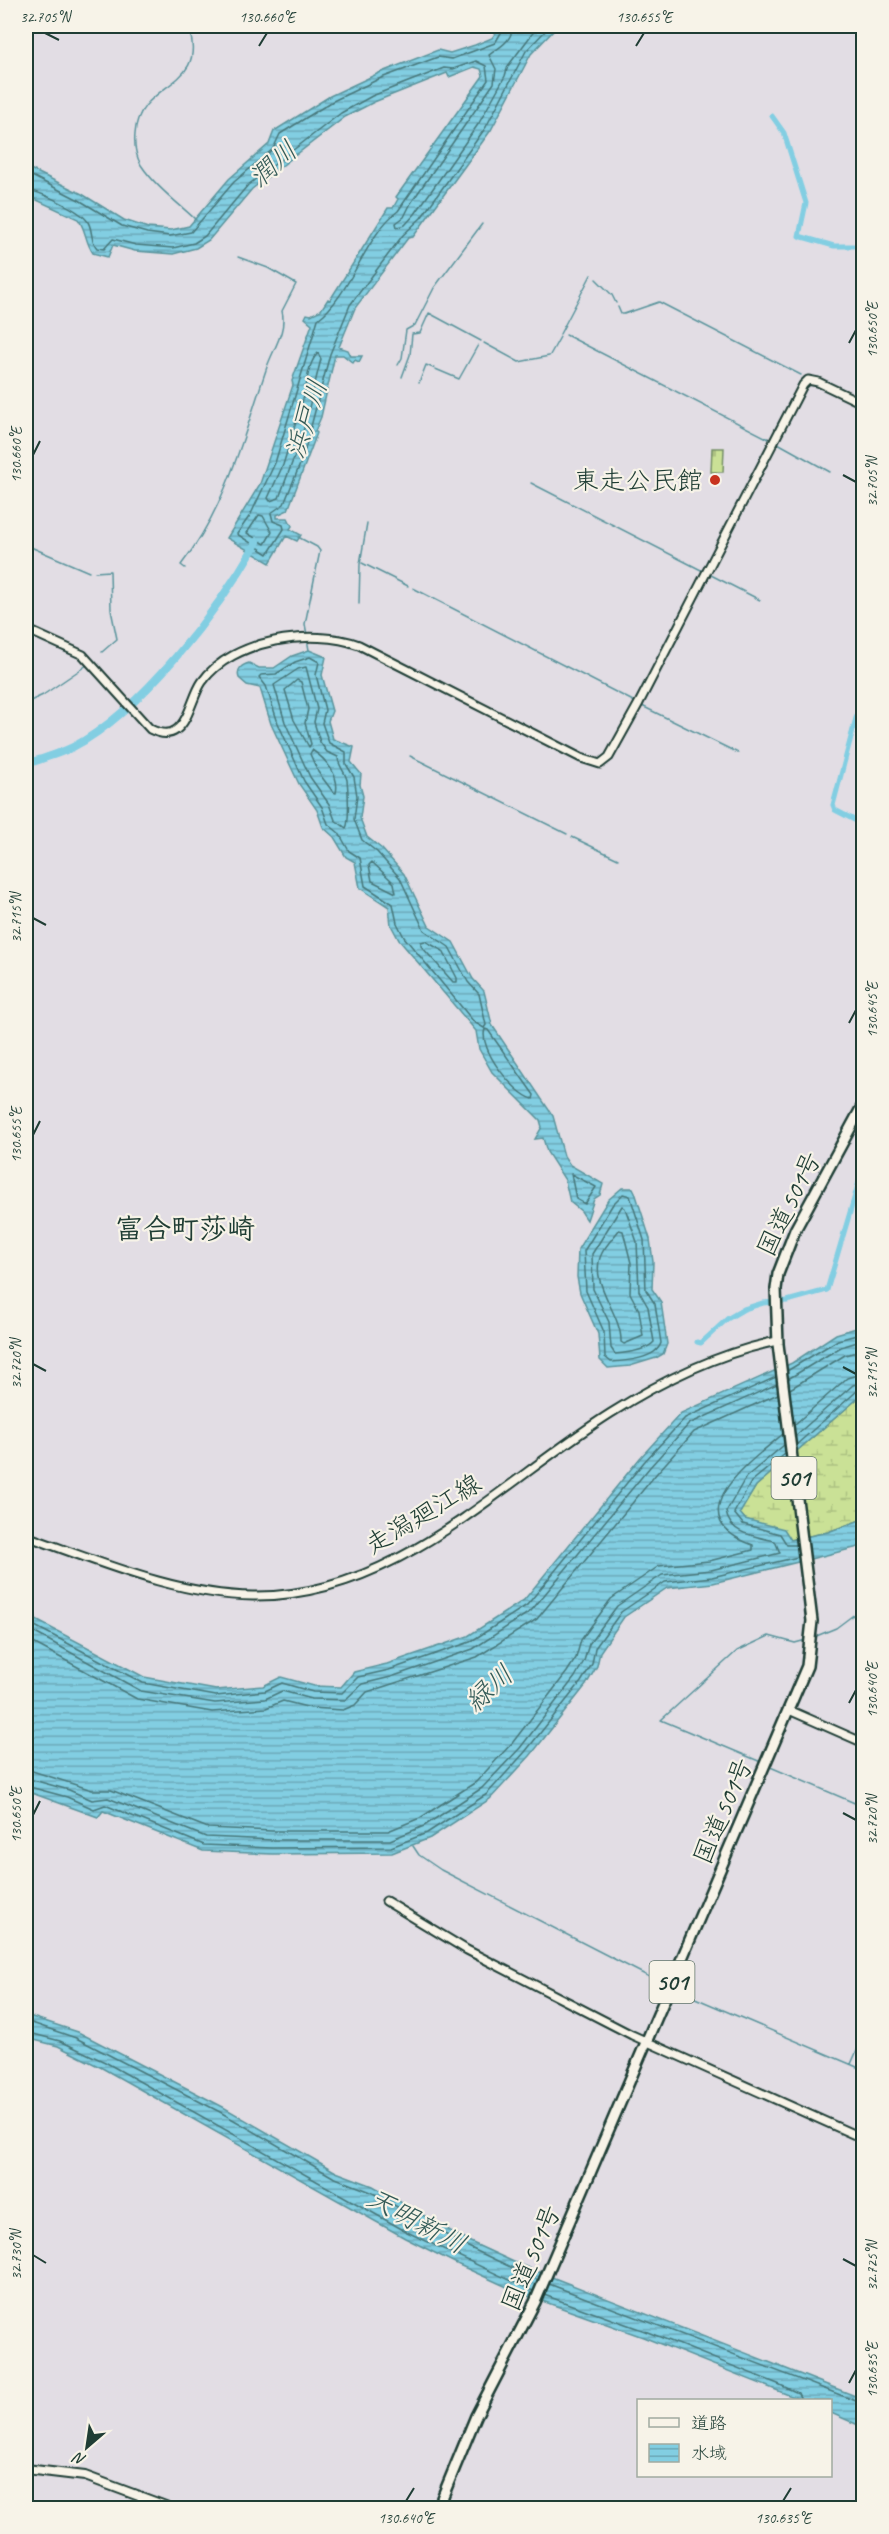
<svg xmlns="http://www.w3.org/2000/svg" width="889" height="2534" font-family="Caveat,'Klee One',sans-serif">
<style>
.wetland{fill:url(#wetland-marsh);stroke:#748f65;stroke-width:1.5}
.cemetery{fill:url(#cemetery-stones);stroke:#748f65;stroke-width:1.5}
.water{fill:url(#water-rules);stroke:#5a949c;stroke-width:1.5}
.lines{fill:none;stroke-linecap:round;stroke-linejoin:round}
.shore{stroke:#47777a;stroke-width:1.5}
.stream{stroke:#5a949c;stroke-width:1.5}
.canal{stroke:#82cee2;stroke-width:5}
.river{stroke:#82cee2;stroke-width:8}
.secondary-casing{stroke:#1f3d34;stroke-width:11}
.primary-casing{stroke:#1f3d34;stroke-width:12}
.highway-casing{stroke:#1f3d34;stroke-width:14}
.secondary{stroke:#f7f3e8;stroke-width:7}
.primary{stroke:#f7f3e8;stroke-width:8}
.highway{stroke:#f7f3e8;stroke-width:9}
.ticks{fill:none;stroke:#1f3d34;stroke-width:2}
.poi-dot{fill:#c8321e;stroke:#f7f3e8;stroke-width:2}
.labels{text-anchor:middle;dominant-baseline:central;stroke-width:4.5;stroke-linejoin:round;paint-order:stroke}
.shield{fill:#f7f3e8;stroke:#60746a;stroke-width:1.5}
.shield-label{font-size:24px;font-weight:bold;fill:#1f3d34}
.poi-label{font-size:26px;fill:#1f3d34;stroke:#f7f3e8;text-anchor:end}
.street-label{font-size:26px;fill:#1f3d34;stroke:#f7f3e8}
.water-label{font-size:27px;font-style:italic;fill:#335a57;stroke:#f7f3e8}
.quarter-label{font-size:28px;font-weight:bold;fill:#1f3d34;stroke:#f7f3e8}
.neatline{fill:none;stroke:#1f3d34;stroke-width:2}
.ticks-label{font-size:15px;text-anchor:middle;fill:#1f3d34}
</style>
<defs>
<pattern id="wetland-marsh" width="20" height="14" patternUnits="userSpaceOnUse" patternTransform="scale(1.5)"><rect width="20" height="14" fill="#cae196"/><path d="M1 5h8M5 5V1M11 12h8M15 12V8" fill="none" stroke="#adc282"/></pattern>
<pattern id="cemetery-stones" width="16" height="16" patternUnits="userSpaceOnUse" patternTransform="scale(1.5)"><rect width="16" height="16" fill="#cae196"/><path d="M2 7V4a2 2 0 0 1 4 0v3zM10 15v-3a2 2 0 0 1 4 0v3z" fill="#adc282"/></pattern>
<pattern id="water-rules" width="6" height="5" patternUnits="userSpaceOnUse" patternTransform="scale(1.5)"><rect width="6" height="5" fill="#82cee2"/><path d="M0 2.5h6" fill="none" stroke="#6aa8b8"/></pattern>
</defs>
<rect width="100%" height="100%" fill="#e2dde4"/>
<filter id="ink" filterUnits="userSpaceOnUse"><feTurbulence type="fractalNoise" baseFrequency=".0167" numOctaves="2"/><feDisplacementMap in="SourceGraphic" scale="12" xChannelSelector="R" yChannelSelector="G"/><feConvolveMatrix kernelMatrix="1 2 1 2 8 2 1 2 1" color-interpolation-filters="sRGB"/></filter>
<g filter="url(#ink)">
<!-- wetland -->
<path class="wetland" d="M 863,1394 L 863,1519 L 828,1532 L 790,1540 L 745,1519 L 739,1513 L 756,1486 Z"/>
<!-- cemetery -->
<path class="cemetery" d="M 712,448 L 724,448 L 723,472 L 711,472 Z"/>
<!-- water -->
<path class="water" d="M 501,26 L 558,26 L 531,54 L 491,130 L 413,237 L 408,238 L 355,308 L 339,347 L 348,350 L 351,356 L 362,356 L 359,362 L 355,360 L 353,363 L 343,355 L 335,355 L 321,417 L 315,431 L 317,433 L 288,510 L 277,515 L 277,518 L 288,518 L 292,526 L 290,529 L 301,535 L 297,541 L 286,536 L 270,563 L 227,538 L 260,484 L 293,385 L 292,381 L 312,324 L 305,318 L 307,314 L 311,315 L 321,310 L 328,299 L 330,300 L 388,208 L 393,208 L 398,199 L 396,197 L 483,76 L 481,69 L 474,67 L 449,77 L 447,73 L 374,102 L 345,117 L 252,189 L 209,240 L 196,248 L 173,254 L 135,251 L 113,245 L 108,257 L 93,253 C 85,242 86,229 78,219 L 26,195 L 26,167 L 82,194 L 124,220 L 148,228 L 171,230 L 189,226 L 229,179 L 269,144 L 274,131 L 330,96 L 379,73 L 438,50 L 450,53 L 475,45 L 492,38 Z
M 309,650 L 326,657 L 322,675 L 332,711 L 328,721 L 333,739 L 354,747 L 351,762 L 361,774 L 360,785 L 363,796 L 360,818 L 367,837 L 382,849 L 404,874 L 429,926 L 453,942 L 473,979 L 484,991 L 492,1025 L 553,1116 L 564,1156 L 570,1165 L 603,1184 L 600,1195 L 594,1199 L 587,1220 L 581,1211 L 570,1202 L 565,1180 L 547,1152 L 543,1138 L 535,1139 L 542,1127 L 540,1120 L 492,1072 L 479,1049 L 476,1031 L 399,940 L 391,925 L 389,907 L 360,888 L 355,862 L 346,857 L 334,837 L 323,827 L 317,810 L 299,784 L 271,724 L 260,688 L 247,685 L 239,678 C 236,669 242,665 249,663 L 259,668 L 274,668 L 292,656 Z
M 622,1188 L 633,1188 L 635,1192 L 650,1239 L 653,1262 L 652,1289 L 661,1302 L 667,1344 L 663,1354 L 656,1358 L 630,1366 L 608,1368 L 600,1360 L 598,1334 L 580,1293 L 577,1277 L 578,1249 L 608,1200 Z
M 863,1326 L 863,1394 L 756,1486 L 740,1513 L 745,1519 L 784,1529 L 791,1540 L 828,1532 L 863,1519 L 863,1546 L 713,1583 L 667,1588 L 624,1617 L 600,1652 L 597,1666 L 586,1685 L 530,1756 L 490,1799 L 430,1838 L 392,1853 L 272,1854 L 203,1851 L 103,1811 L 98,1817 L 26,1791 L 26,1602 L 34,1604 L 36,1620 L 144,1677 L 216,1690 L 263,1686 L 281,1677 L 314,1686 L 341,1687 L 354,1672 L 387,1664 L 468,1636 L 524,1600 L 640,1458 L 681,1413 L 792,1363 L 836,1334 Z
M 26,2015 L 78,2032 L 223,2107 L 336,2172 L 373,2186 L 466,2240 L 516,2263 L 863,2399 L 863,2427 L 831,2413 L 830,2400 L 801,2400 L 643,2337 L 520,2293 L 459,2265 L 405,2238 L 102,2068 L 58,2046 L 26,2038 Z"/>
<g class="lines">
<!-- shore -->
<path class="shore" d="M 513,26 C 512,41 500,47 489,55 L 496,69 L 494,83 L 411,203 L 404,217 L 396,223 L 397,227 L 405,225 L 415,214 L 479,123 L 505,76 L 508,66 L 538,26
M 26,173 L 79,200 L 122,226 L 147,233 L 170,236 L 191,232 L 234,182 L 273,149 L 280,134 L 333,101 L 381,78 L 438,57 L 452,59 L 495,43 L 505,26
M 26,190 C 39,191 81,210 88,222 C 93,231 90,240 97,248 L 104,249 L 113,239 L 136,245 L 173,248 L 194,243 L 205,236 L 248,185 L 341,113 L 372,96 L 444,68 L 453,69 L 476,61 L 486,66 L 488,80 L 398,211 C 365,235 351,295 318,319 L 275,463 L 251,514 L 237,534 L 268,554 L 284,529 L 283,525 L 273,521 L 271,513 L 284,504 L 303,457 L 330,354 L 350,305 L 403,235 L 421,218 L 486,127 L 526,51 L 550,26
M 318,353 L 321,359 L 302,436 L 279,498 L 270,501 L 268,498 L 283,465 L 306,389 C 307,377 309,362 318,353 Z
M 259,515 L 263,516 L 272,532 L 265,544 L 247,533 Z
M 310,657 L 319,662 L 316,675 L 325,710 L 322,723 L 329,743 L 346,752 L 346,764 L 354,777 L 357,796 L 354,819 L 362,840 L 377,852 L 400,878 L 424,930 L 449,947 L 468,982 L 479,994 L 486,1025 L 484,1028 L 474,1022 L 404,937 L 397,923 L 393,904 L 365,886 L 360,858 L 349,851 L 339,833 L 328,824 L 322,807 L 304,781 L 278,723 L 266,686 L 259,677 L 261,675 L 276,674 L 295,662 Z
M 306,667 L 317,709 L 314,722 L 320,742 L 327,752 L 338,757 C 338,766 345,771 347,780 C 348,789 350,822 346,828 L 335,820 L 329,804 L 310,777 L 285,722 L 274,685 L 298,669 Z
M 297,680 L 301,682 L 308,709 L 305,723 L 311,744 L 309,747 L 294,720 L 285,690 Z
M 312,750 C 326,759 340,776 336,793 L 333,792 L 318,772 L 310,754 Z
M 372,862 L 394,883 L 396,893 L 372,881 L 369,865 Z
M 421,942 L 425,941 L 443,951 L 457,978 L 457,982 L 453,982 L 421,946 Z
M 485,1029 L 488,1030 L 534,1095 L 533,1099 C 514,1094 478,1049 485,1029 Z
M 571,1174 L 596,1187 L 585,1204 L 576,1199 Z
M 623,1194 L 630,1196 L 644,1240 L 646,1290 L 655,1304 L 661,1343 C 656,1359 626,1361 611,1362 L 605,1357 L 604,1332 L 586,1291 L 584,1251 L 613,1204 Z
M 622,1206 L 625,1208 L 637,1242 L 639,1291 L 648,1307 L 654,1342 C 646,1351 627,1353 615,1354 L 611,1348 L 609,1322 L 593,1289 L 592,1254 Z
M 619,1230 L 623,1231 L 631,1263 L 630,1293 L 639,1310 L 643,1336 L 624,1344 L 621,1342 C 622,1313 587,1282 602,1253 C 606,1245 614,1237 619,1230 Z
M 787,1371 L 838,1340 L 864,1333
M 788,1379 L 841,1347 L 864,1340
M 790,1389 L 845,1355 L 864,1350
M 794,1425 L 847,1378 L 864,1373
M 795,1436 L 853,1385 L 864,1382
M 796,1445 L 857,1391 L 864,1390
M 785,1454 L 751,1482 L 734,1513 L 743,1524 L 780,1534 L 787,1545 L 797,1545
M 26,1608 L 33,1625 L 143,1683 L 216,1696 L 265,1691 L 282,1683 L 313,1692 L 342,1693 L 358,1677 L 389,1670 L 470,1642 L 527,1605 L 644,1462 L 685,1418 L 776,1377
M 26,1628 L 141,1691 L 215,1703 L 265,1699 L 282,1691 L 312,1699 L 345,1700 L 362,1684 L 391,1677 L 473,1649 L 531,1611 L 650,1467 L 689,1424 L 777,1384
M 26,1639 L 137,1699 L 212,1712 L 266,1708 L 283,1701 L 311,1708 L 343,1710 L 355,1705 L 367,1692 L 477,1657 L 537,1619 L 657,1473 L 694,1432 L 778,1394
M 26,1769 L 92,1790 L 111,1790 L 208,1828 L 272,1831 L 388,1831 L 420,1818 L 476,1782 L 513,1742 L 567,1672 L 576,1658 L 581,1640 L 611,1599 L 659,1566 L 709,1561 L 753,1550 L 753,1545 C 675,1517 748,1463 783,1434
M 26,1778 L 69,1790 L 92,1800 L 108,1798 L 206,1837 L 272,1840 L 390,1840 L 424,1826 L 482,1788 L 520,1748 L 575,1677 L 584,1661 L 589,1644 L 617,1606 L 662,1575 L 711,1570 L 780,1553 L 775,1541 C 756,1536 730,1535 726,1512 L 746,1477 L 784,1445
M 26,1786 L 67,1797 L 94,1809 L 105,1805 L 204,1845 L 272,1848 L 391,1847 L 427,1833 L 487,1794 L 525,1752 L 581,1682 L 592,1664 L 595,1648 L 621,1612 L 665,1582 L 712,1577 L 798,1557
M 26,2021 L 76,2038 L 220,2112 L 333,2177 L 371,2192 L 464,2245 L 538,2280
M 26,2032 L 60,2041 L 105,2062 L 407,2232 L 533,2291
M 549,2284 L 864,2404
M 544,2295 L 645,2331 L 778,2384 L 798,2393 L 801,2400"/>
<!-- stream -->
<path class="stream" d="M 188,26 C 211,91 138,79 135,134 C 134,144 136,156 141,165 C 155,186 178,203 196,220
M 596,279 L 612,295 L 616,303
M 618,307 L 621,314 L 624,314 L 659,302 L 801,375
M 560,334 L 591,275
M 566,335 L 771,440
M 484,343 L 519,362 L 549,356
M 550,355 L 560,337
M 398,365 L 402,358 L 406,330 L 415,325 L 434,288 L 482,224
M 402,377 L 410,355 L 412,334 L 420,333 L 429,313 L 481,341
M 419,383 L 426,365 L 459,379 L 478,345
M 776,442 L 830,472
M 531,483 L 703,571
M 298,537 L 317,547 L 320,551 L 305,624 L 307,635
M 26,545 L 89,572
M 362,563 L 408,586
M 185,568 L 181,565 C 227,506 243,437 267,367 C 273,349 287,331 282,311 L 296,284 L 268,268 L 238,257
M 95,572 L 110,571 L 111,610 L 117,639 L 102,652
M 707,573 L 760,600
M 413,588 L 635,702
M 359,604 L 360,564 L 367,523
M 307,639 L 309,650
M 26,703 L 43,695 L 87,665
M 642,706 L 738,753
M 410,756 L 567,834
M 572,837 L 618,859
M 814,1637 L 836,1628 L 856,1613 L 864,1593
M 761,1762 L 661,1720 L 737,1651 L 769,1636 L 795,1643 L 806,1640
M 768,1766 L 864,1807
M 413,1846 L 419,1855 L 441,1870 L 663,1984
M 674,1989 L 864,2070
M 851,2064 L 864,2035"/>
<!-- canal -->
<path class="canal" d="M 772,116 L 784,133 L 806,203 L 799,236 L 834,246 L 864,246
M 864,688 L 833,805 L 835,810 L 864,825
M 697,1342 L 701,1343 L 727,1319 L 744,1309 L 763,1303 L 787,1301 L 827,1290 L 864,1165"/>
<!-- river -->
<path class="river" d="M 26,764 C 41,759 59,754 73,747 C 142,711 219,609 257,542"/>
<defs>
<path id="secondary" d="M 26,629 L 83,655 L 150,729 C 158,733 168,736 176,730 C 189,721 193,695 202,682 C 232,639 313,628 359,645 L 581,758 L 600,764 L 609,757 L 639,703 L 803,385 L 808,380 L 818,382 L 864,404
M 26,1536 C 98,1561 176,1595 253,1596 C 395,1598 500,1483 611,1413 C 661,1381 719,1353 777,1341
M 789,1710 L 864,1743
M 386,1901 L 467,1950 L 632,2035 L 864,2139"/>
<path id="primary" d="M 26,2469 L 85,2476 L 171,2508"/>
<path id="highway" d="M 438,2508 L 476,2416 L 535,2302 L 807,1666 L 812,1621 L 778,1344 L 776,1289 L 778,1274 L 795,1230 L 864,1103"/>
</defs>
<!-- secondary casing -->
<use href="#secondary" class="secondary-casing"/>
<!-- primary casing -->
<use href="#primary" class="primary-casing"/>
<!-- highway casing -->
<use href="#highway" class="highway-casing"/>
<!-- secondary -->
<use href="#secondary" class="secondary"/>
<!-- primary -->
<use href="#primary" class="primary"/>
<!-- highway -->
<use href="#highway" class="highway"/>
</g>
</g>
<!-- ticks -->
<path class="ticks" d="M 45,33 L 59,40M 259,46 L 267,33M 636,46 L 644,33M 849,343 L 856,330M 33,455 L 40,441M 843,475 L 856,482M 33,918 L 46,925M 849,1023 L 856,1010M 33,1135 L 40,1121M 33,1364 L 46,1371M 843,1367 L 856,1374M 849,1703 L 856,1690M 843,1813 L 856,1820M 33,1815 L 40,1801M 33,2255 L 46,2263M 843,2259 L 856,2266M 849,2383 L 856,2370M 406,2501 L 414,2488M 783,2501 L 791,2488"/>
<!-- markers -->
<circle class="poi-dot" cx="715" cy="480" r="6"/>
<g class="labels">
<!-- shield labels -->
<g class="shield">
<rect x="771.5" y="1457" width="45" height="42" rx="4.5"/>
<rect x="649.5" y="1961" width="45" height="42" rx="4.5"/>
</g>
<g class="shield-label">
<text x="794" y="1478">501</text>
<text x="672" y="1982">501</text>
</g>
<!-- poi labels -->
<g class="poi-label">
<text x="703" y="480">東走公民館</text>
</g>
<!-- street labels -->
<g class="street-label">
<text transform="translate(789 1204) rotate(-64)">国道501号</text>
<text transform="translate(423 1514) rotate(-31)">走潟廻江線</text>
<text transform="translate(723 1811) rotate(-67)">国道501号</text>
<text transform="translate(531 2258) rotate(-67)">国道501号</text>
</g>
<!-- water labels -->
<g class="water-label">
<text transform="translate(273 164) rotate(-42)">潤川</text>
<text transform="translate(306 419) rotate(-72)">浜戸川</text>
<text transform="translate(489 1688) rotate(-42)">緑川</text>
<text transform="translate(417 2221) rotate(28)">天明新川</text>
</g>
<!-- quarter labels -->
<g class="quarter-label">
<text x="185" y="1228">富合町莎崎</text>
</g>
</g>
<!-- margin -->
<rect width="889" height="2534" fill="none" stroke="#f7f3e8" stroke-width="66"/>
<!-- legend -->
<rect x="637" y="2399" width="195" height="78" fill="#f7f3e8" stroke="#a1aaa0" stroke-width="1.5"/>
<rect x="649" y="2418" width="30" height="9" fill="#f7f3e8" stroke="#a1aaa0" stroke-width="1.5"/>
<text x="691" y="2429" font-size="18" fill="#1f3d34">道路</text>
<rect x="649" y="2444" width="30" height="18" fill="url(#water-rules)" stroke="#a1aaa0" stroke-width="1.5"/>
<text x="691" y="2459" font-size="18" fill="#1f3d34">水域</text>
<!-- north arrow -->
<g transform="translate(87 2447) rotate(209)" stroke="#f7f3e8" stroke-width="4.5" paint-order="stroke">
<path d="M0-4.5L10 22L0 15L-10 22Z" fill="#1f3d34"/>
<text y="-9" font-size="16" font-weight="bold" text-anchor="middle" fill="#1f3d34">N</text>
</g>
<rect x="33" y="33" width="823" height="2468" class="neatline"/>
<g class="ticks-label">
<text x="45" y="22">32.705°N</text>
<text x="267" y="22">130.660°E</text>
<text x="644" y="22">130.655°E</text>
<text transform="translate(872 330) rotate(-90)" y="5">130.650°E</text>
<text transform="translate(16 455) rotate(-90)" y="5">130.660°E</text>
<text transform="translate(872 482) rotate(-90)" y="5">32.705°N</text>
<text transform="translate(16 918) rotate(-90)" y="5">32.715°N</text>
<text transform="translate(872 1010) rotate(-90)" y="5">130.645°E</text>
<text transform="translate(16 1135) rotate(-90)" y="5">130.655°E</text>
<text transform="translate(16 1364) rotate(-90)" y="5">32.720°N</text>
<text transform="translate(872 1374) rotate(-90)" y="5">32.715°N</text>
<text transform="translate(872 1690) rotate(-90)" y="5">130.640°E</text>
<text transform="translate(16 1815) rotate(-90)" y="5">130.650°E</text>
<text transform="translate(872 1820) rotate(-90)" y="5">32.720°N</text>
<text transform="translate(16 2255) rotate(-90)" y="5">32.730°N</text>
<text transform="translate(872 2266) rotate(-90)" y="5">32.725°N</text>
<text transform="translate(872 2370) rotate(-90)" y="5">130.635°E</text>
<text x="406" y="2523">130.640°E</text>
<text x="783" y="2523">130.635°E</text>
</g>
</svg>
